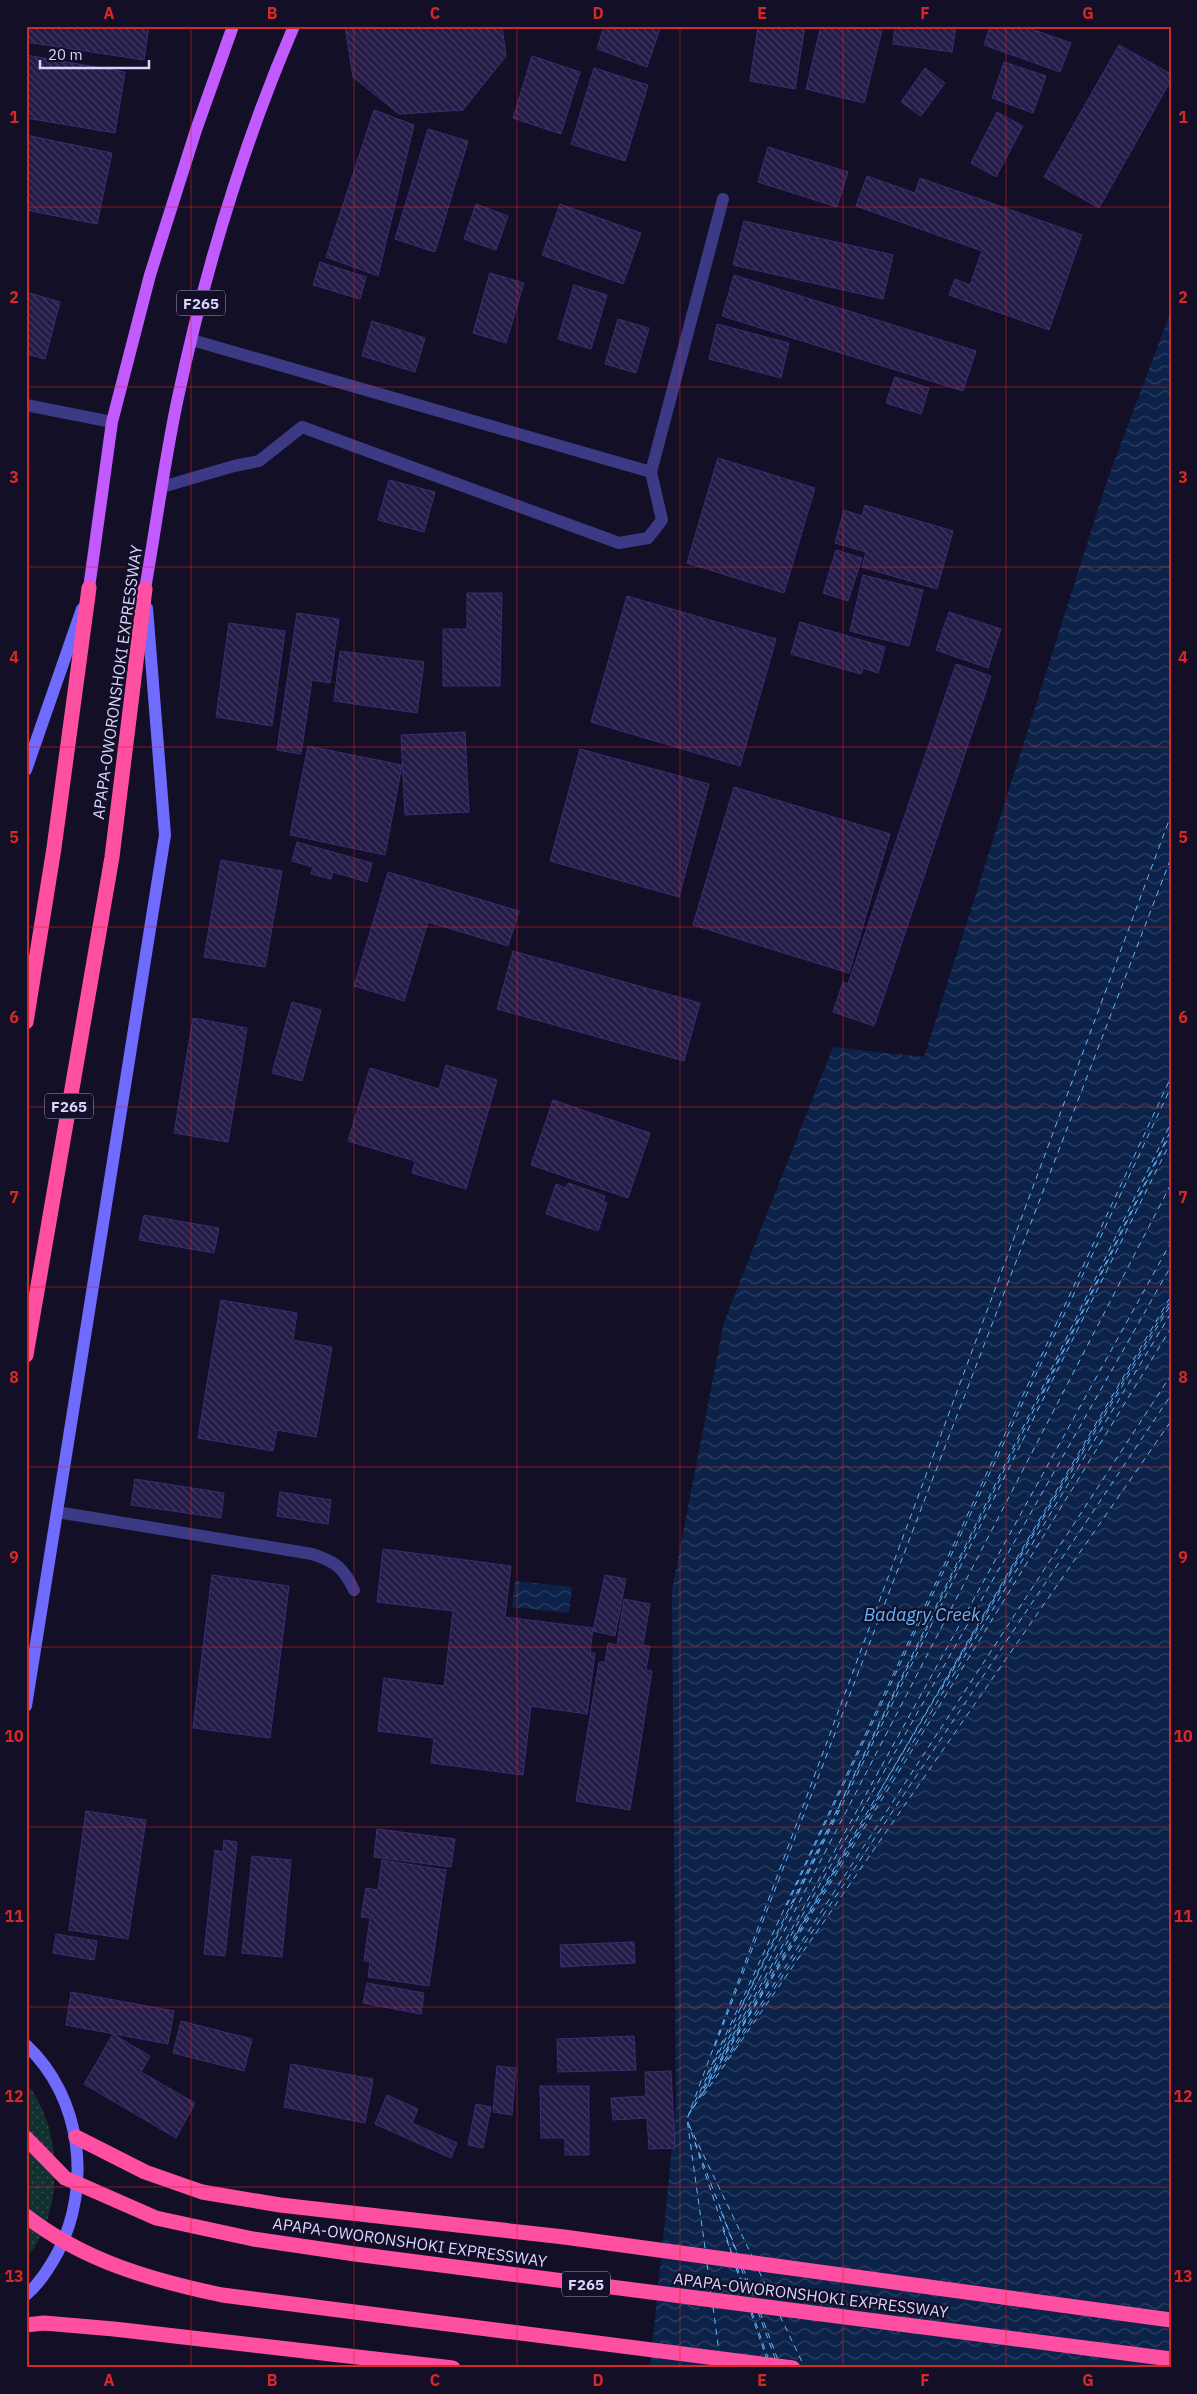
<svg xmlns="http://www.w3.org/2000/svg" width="1197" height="2394" font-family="'IBM Plex Sans',sans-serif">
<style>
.grass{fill:url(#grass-dots)}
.water{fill:url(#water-waves)}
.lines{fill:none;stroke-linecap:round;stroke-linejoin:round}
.ferry{stroke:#62b6ff;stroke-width:1;stroke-dasharray:6 5;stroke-linecap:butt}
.building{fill:url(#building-back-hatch);stroke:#3b2d73}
.lane{stroke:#3d3a85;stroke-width:12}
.street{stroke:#3d3a85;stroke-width:12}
.secondary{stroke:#6f6bff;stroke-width:12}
.primary{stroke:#c25bff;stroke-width:12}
.highway{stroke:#ff4fa3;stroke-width:15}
.highway-bridge{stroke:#ff4fa3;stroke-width:15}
.grid{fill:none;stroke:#d62828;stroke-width:1;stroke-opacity:0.55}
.labels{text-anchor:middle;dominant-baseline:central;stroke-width:4.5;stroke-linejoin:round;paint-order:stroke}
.shield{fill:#130f26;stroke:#9e99be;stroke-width:1}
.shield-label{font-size:15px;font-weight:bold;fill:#d9d4ff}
.street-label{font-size:16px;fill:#d9d4ff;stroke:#130f26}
.water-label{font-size:18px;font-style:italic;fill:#62b6ff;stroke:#130f26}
.neatline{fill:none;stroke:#d62828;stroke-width:2}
.grid-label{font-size:16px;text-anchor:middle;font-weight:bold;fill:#d62828}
</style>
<defs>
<pattern id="grass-dots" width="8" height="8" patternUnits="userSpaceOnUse" patternTransform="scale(1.25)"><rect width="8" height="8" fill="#12302f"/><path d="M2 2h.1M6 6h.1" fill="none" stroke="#344d4e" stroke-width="1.8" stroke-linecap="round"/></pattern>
<pattern id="water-waves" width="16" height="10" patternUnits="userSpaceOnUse" patternTransform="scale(1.25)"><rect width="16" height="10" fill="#0c2248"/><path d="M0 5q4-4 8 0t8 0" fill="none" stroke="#2f4163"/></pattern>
<pattern id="building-back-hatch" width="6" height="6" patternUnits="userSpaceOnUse" patternTransform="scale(1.25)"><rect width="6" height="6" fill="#241b47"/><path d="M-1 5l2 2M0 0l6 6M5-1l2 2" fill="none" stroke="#433b63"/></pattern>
</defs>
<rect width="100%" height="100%" fill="#130f26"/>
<!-- grass -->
<path class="grass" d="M 26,2082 C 59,2124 63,2189 41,2236 C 37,2244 31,2252 26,2259 Z"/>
<!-- water -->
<path class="water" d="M 1171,311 L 1171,2368 L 650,2368 L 676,2106 L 672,1590 L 724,1322 L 833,1047 L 924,1057 L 1108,478 Z
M 515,1581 L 572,1587 L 569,1613 L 512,1607 Z"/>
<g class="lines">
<!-- ferry -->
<path class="ferry" d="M 1043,1393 L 1171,1132
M 941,1690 L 1171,1304
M 880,1791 L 1171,1300
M 838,1809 L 1171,1130
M 798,1894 L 1171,1141
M 793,1903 L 838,1810
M 787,1905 L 1171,1087
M 797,1933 L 882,1791
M 741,2008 L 794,1902
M 737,2035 L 1171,1313
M 715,2046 L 1171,858
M 722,2055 L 1171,1242
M 725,2062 L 1171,1395
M 715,2071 L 1171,1296
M 714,2073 L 1171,1328
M 707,2075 L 1171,1077
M 709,2082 L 714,2072
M 703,2088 L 1171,1184
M 703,2093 L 710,2081
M 703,2096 L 1171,1421
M 693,2108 L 1171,1266
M 690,2112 L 1171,1123
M 688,2116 L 1171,1375
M 688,2122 L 732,2254
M 689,2125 L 752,2256
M 695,2142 L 737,2252
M 721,2211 L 737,2254
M 723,2230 L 731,2252
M 705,2248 L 687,2119 L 1171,815
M 707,2264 L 711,2293
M 737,2267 L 747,2296
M 736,2268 L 746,2297
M 741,2268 L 753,2299
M 743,2268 L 755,2299
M 759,2271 L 773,2302
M 713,2307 L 719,2352
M 752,2312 L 768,2358
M 758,2312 L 775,2358
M 760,2312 L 778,2360
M 751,2313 L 766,2357
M 780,2316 L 805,2368"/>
</g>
<!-- building -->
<path class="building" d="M 26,26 L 149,26 L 144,60 L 26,42 Z
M 345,26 L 502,26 L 506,56 L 463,110 L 399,114 L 353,77 Z
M 604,26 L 661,26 L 647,67 L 597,49 Z
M 758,26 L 805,26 L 795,89 L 750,81 Z
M 821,26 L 883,26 L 864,103 L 806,89 Z
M 895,26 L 956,26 L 952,52 L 893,44 Z
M 990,26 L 1023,26 L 1071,43 L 1060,72 L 984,45 Z
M 1119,45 L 1171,74 L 1171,80 L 1099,208 L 1044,177 Z
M 26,55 L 125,72 L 115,133 L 26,118 Z
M 532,56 L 580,72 L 561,134 L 513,118 Z
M 1004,62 L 1046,76 L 1033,113 L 992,98 Z
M 594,68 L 648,85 L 625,161 L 571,144 Z
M 925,68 L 945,83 L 921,116 L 901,102 Z
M 374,110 L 414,125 L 378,276 L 326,257 Z
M 997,112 L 1023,126 L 996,177 L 971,163 Z
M 428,129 L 468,141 L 435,252 L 395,239 Z
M 26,135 L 112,153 L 97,224 L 26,210 Z
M 768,147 L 848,172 L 837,207 L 758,182 Z
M 867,176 L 915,193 L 920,178 L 1082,235 L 1049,330 L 949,295 L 955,279 L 970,285 L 982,251 L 856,206 Z
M 476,204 L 508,216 L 496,250 L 464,239 Z
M 560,204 L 641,233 L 623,284 L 542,255 Z
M 744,221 L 893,255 L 883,299 L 733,265 Z
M 320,262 L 366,277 L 360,299 L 313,285 Z
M 490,273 L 524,283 L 506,343 L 473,333 Z
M 734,275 L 976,351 L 963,391 L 722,316 Z
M 574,285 L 607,295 L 591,349 L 558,339 Z
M 26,292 L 60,302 L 45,359 L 26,354 Z
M 618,319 L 649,328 L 636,373 L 605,364 Z
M 372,321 L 425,338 L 415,372 L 362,356 Z
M 717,324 L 789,343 L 781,378 L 709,359 Z
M 895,377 L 929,388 L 921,414 L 886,403 Z
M 718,458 L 815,488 L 784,593 L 687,563 Z
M 389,480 L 435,492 L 424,532 L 378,520 Z
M 865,505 L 953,531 L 937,589 L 862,567 L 866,552 L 835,543 L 844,510 L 862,516 Z
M 836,550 L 862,558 L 848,601 L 823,593 Z
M 863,575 L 923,590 L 909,646 L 850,631 Z
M 467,593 L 502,593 L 500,686 L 443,686 L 443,629 L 467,629 Z
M 627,596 L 776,639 L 740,766 L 591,722 Z
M 949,612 L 1001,629 L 988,668 L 936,650 Z
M 297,613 L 339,619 L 330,683 L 312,680 L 301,754 L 277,750 Z
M 800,622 L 885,647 L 878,673 L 863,668 L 861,674 L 791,654 Z
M 229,623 L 285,631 L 272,726 L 216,717 Z
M 340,651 L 424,662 L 417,713 L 334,701 Z
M 956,664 L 991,676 L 874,1026 L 833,1012 L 843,982 L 848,984 Z
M 465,732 L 469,812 L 405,815 L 401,735 Z
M 308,746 L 402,765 L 385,855 L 290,835 Z
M 580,749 L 709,784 L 679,897 L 550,861 Z
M 734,787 L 890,834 L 849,973 L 693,925 Z
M 297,842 L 372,863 L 367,882 L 333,872 L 331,879 L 311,874 L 313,867 L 292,861 Z
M 221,860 L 282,871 L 265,967 L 204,957 Z
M 388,872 L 519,911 L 508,946 L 428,922 L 404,1001 L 354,986 Z
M 513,951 L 700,1003 L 684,1061 L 497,1009 Z
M 292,1002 L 321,1010 L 302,1081 L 272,1073 Z
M 193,1018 L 247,1028 L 228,1142 L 174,1133 Z
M 446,1065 L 497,1080 L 466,1189 L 412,1173 L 415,1161 L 348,1141 L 370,1068 L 439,1089 Z
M 553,1100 L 650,1133 L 628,1198 L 531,1165 Z
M 568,1183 L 605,1196 L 603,1201 L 607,1203 L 598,1231 L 546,1214 L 556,1184 L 566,1188 Z
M 144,1215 L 219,1228 L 214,1253 L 139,1240 Z
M 221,1300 L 297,1313 L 293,1340 L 332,1347 L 316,1437 L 277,1430 L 273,1451 L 198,1438 Z
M 135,1479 L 224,1493 L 221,1518 L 131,1505 Z
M 280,1492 L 331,1500 L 328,1524 L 277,1516 Z
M 383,1549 L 511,1566 L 505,1617 L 593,1628 L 590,1653 L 595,1653 L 587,1714 L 531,1706 L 523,1775 L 431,1763 L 434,1738 L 378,1731 L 384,1678 L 444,1686 L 453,1611 L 377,1602 Z
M 212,1575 L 289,1586 L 270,1738 L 193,1728 Z
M 605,1575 L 626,1579 L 615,1636 L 593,1631 Z
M 624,1599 L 650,1604 L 643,1645 L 650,1646 L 646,1670 L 652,1671 L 630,1810 L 576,1801 L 599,1662 L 605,1662 L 608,1643 L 617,1645 Z
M 86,1811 L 146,1820 L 128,1939 L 69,1930 Z
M 377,1829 L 455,1839 L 451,1867 L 374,1857 Z
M 224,1840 L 237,1842 L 225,1956 L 204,1954 L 215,1850 L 223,1852 Z
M 252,1856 L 291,1860 L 282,1957 L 242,1953 Z
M 382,1860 L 446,1870 L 429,1986 L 368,1977 L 370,1962 L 364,1961 L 370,1918 L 361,1917 L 366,1888 L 378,1890 Z
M 56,1934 L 97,1941 L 94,1960 L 53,1953 Z
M 634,1942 L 635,1963 L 561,1967 L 560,1945 Z
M 367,1983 L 424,1993 L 421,2014 L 363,2003 Z
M 71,1992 L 174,2011 L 168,2044 L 66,2025 Z
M 181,2021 L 252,2039 L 244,2071 L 173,2053 Z
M 113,2034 L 150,2056 L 141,2072 L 195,2103 L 176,2138 L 84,2084 Z
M 634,2036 L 636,2070 L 558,2072 L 557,2039 Z
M 291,2064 L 373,2079 L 365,2123 L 284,2107 Z
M 497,2066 L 516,2068 L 512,2115 L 493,2112 Z
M 671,2071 L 675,2148 L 649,2149 L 647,2118 L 613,2120 L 611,2098 L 646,2096 L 645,2072 Z
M 540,2086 L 589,2086 L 589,2155 L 565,2155 L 565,2138 L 541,2138 Z
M 387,2095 L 418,2109 L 412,2123 L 457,2143 L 451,2158 L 375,2124 Z
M 476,2104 L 491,2107 L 483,2148 L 468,2145 Z"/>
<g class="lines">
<!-- lane -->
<path class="lane" d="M 192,340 L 651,472
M 162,487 L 234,466 L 259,461 L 302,427 L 619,543 L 648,538 L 662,520 L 651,472 L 723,199
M 57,1512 L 312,1554 C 336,1562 343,1567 354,1590"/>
<!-- street -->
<path class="street" d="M 26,405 L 112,422"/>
<!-- secondary -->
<path class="secondary" d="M 26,770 L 82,609
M 26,1706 L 165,835 L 147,608
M 26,2045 C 82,2097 92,2186 58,2252 C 50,2267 39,2284 26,2295"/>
<!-- primary -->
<path class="primary" d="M 89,588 L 112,422 L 150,275 L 196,130 L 233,26
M 145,589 C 156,527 164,464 177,402 C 204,274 242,147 294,26"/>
<!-- highway -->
<path class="highway" d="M 26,1022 L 54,848 L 89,588
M 26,1355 L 112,857 L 145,589
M 76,2137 L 145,2172 L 202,2192 L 280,2205 L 564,2237 L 1171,2320
M 26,2325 L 44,2323 L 114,2329 L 453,2368"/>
<!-- highway-bridge -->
<path class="highway-bridge" d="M 26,2138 L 65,2178 L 156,2218 L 253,2239 L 355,2254 L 1171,2359
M 26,2216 C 84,2261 151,2280 222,2295 L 793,2368"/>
</g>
<!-- grid -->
<path class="grid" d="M 191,26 L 191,2368M 354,26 L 354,2368M 517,26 L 517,2368M 680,26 L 680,2368M 843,26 L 843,2368M 1006,26 L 1006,2368M 26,207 L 1171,207M 26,387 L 1171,387M 26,567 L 1171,567M 26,747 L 1171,747M 26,927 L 1171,927M 26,1107 L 1171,1107M 26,1287 L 1171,1287M 26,1467 L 1171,1467M 26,1647 L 1171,1647M 26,1827 L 1171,1827M 26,2007 L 1171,2007M 26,2187 L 1171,2187"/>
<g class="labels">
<!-- shield labels -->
<g class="shield">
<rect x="177" y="290.5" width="48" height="25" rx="4"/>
<rect x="45" y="1093.5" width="48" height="25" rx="4"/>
<rect x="562" y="2271.5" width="48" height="25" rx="4"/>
</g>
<g class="shield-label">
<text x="201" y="303">F265</text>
<text x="69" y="1106">F265</text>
<text x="586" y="2284">F265</text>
</g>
<!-- street labels -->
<g class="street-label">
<text transform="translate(117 682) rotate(-82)">APAPA-OWORONSHOKI EXPRESSWAY</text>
<text transform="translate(410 2242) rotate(8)">APAPA-OWORONSHOKI EXPRESSWAY</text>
<text transform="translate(811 2295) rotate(7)">APAPA-OWORONSHOKI EXPRESSWAY</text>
</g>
<!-- water labels -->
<g class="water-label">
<text x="922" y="1614">Badagry Creek</text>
</g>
</g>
<!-- border -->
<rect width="1197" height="2394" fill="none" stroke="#130f26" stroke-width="55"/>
<!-- scale -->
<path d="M40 60v8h109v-8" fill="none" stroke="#d9d4ff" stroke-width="2.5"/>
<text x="48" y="60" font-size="15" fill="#d9d4ff" stroke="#130f26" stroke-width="4" paint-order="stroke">20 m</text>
<rect x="28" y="28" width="1142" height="2338" class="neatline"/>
<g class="grid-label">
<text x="109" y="19">A</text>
<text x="272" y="19">B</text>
<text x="435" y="19">C</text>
<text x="598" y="19">D</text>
<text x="762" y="19">E</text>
<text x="925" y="19">F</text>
<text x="1088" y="19">G</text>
<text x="14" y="123">1</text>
<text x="1183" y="123">1</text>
<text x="14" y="303">2</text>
<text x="1183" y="303">2</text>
<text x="14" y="483">3</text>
<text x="1183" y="483">3</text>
<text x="14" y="663">4</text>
<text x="1183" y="663">4</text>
<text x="14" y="843">5</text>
<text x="1183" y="843">5</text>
<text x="14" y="1023">6</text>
<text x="1183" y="1023">6</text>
<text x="14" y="1203">7</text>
<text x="1183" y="1203">7</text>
<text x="14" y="1383">8</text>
<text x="1183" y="1383">8</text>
<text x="14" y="1563">9</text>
<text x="1183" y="1563">9</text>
<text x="14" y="1742">10</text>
<text x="1183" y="1742">10</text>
<text x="14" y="1922">11</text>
<text x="1183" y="1922">11</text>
<text x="14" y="2102">12</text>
<text x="1183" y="2102">12</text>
<text x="14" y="2282">13</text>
<text x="1183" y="2282">13</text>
<text x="109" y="2386">A</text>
<text x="272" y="2386">B</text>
<text x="435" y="2386">C</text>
<text x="598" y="2386">D</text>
<text x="762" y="2386">E</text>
<text x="925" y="2386">F</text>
<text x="1088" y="2386">G</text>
</g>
</svg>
